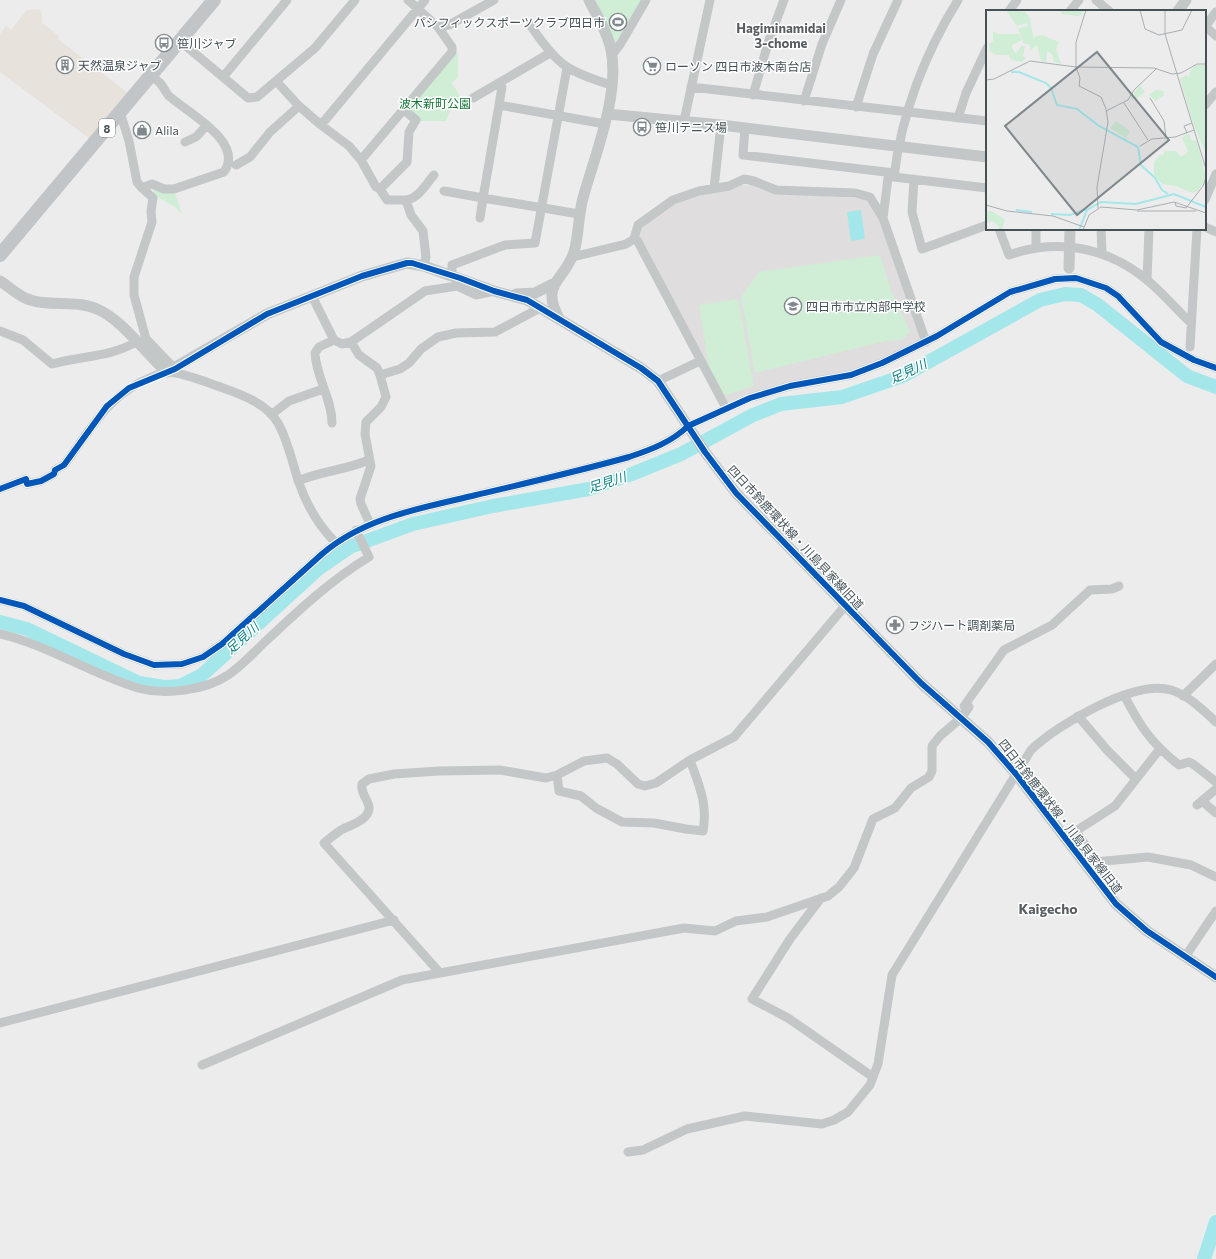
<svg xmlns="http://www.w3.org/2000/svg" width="1216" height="1259" font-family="Commissioner,'Noto Sans JP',sans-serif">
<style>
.commercial{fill:#e7e2db}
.education{fill:#dfddde}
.green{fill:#d0edd6}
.water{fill:#a4e7ea}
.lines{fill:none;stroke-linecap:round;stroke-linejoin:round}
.river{stroke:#a4e7ea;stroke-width:14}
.minor{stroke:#c3c7c8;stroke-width:9}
.tertiary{stroke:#c3c7c8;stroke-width:11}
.primary{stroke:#c1c5c7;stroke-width:14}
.cycleway-casing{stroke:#fff;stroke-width:8}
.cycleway{stroke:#0057b8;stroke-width:6}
.labels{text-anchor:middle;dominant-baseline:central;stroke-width:3;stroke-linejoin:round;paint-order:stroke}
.shield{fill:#fff;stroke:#7c868a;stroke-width:1}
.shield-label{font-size:11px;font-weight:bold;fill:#445258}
.poi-label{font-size:12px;fill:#445258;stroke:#fff;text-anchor:start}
.park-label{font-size:12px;fill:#177738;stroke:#fff}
.street-label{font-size:12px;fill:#445258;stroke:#fff}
.neighbourhood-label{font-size:13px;font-weight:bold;fill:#585d60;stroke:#fff}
.water-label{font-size:13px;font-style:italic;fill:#0f7f84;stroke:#fff}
.quarter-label{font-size:14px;font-weight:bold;fill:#585d60;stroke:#fff}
.inset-river{fill:none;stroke:#a4e7ea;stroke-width:2}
.inset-road{fill:none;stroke:#a9aeb1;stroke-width:1}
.view{fill:#7f888c;fill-opacity:0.15;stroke:#7f888c;stroke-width:2}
.inset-edge{fill:none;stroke:#445258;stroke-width:2}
</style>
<rect width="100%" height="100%" fill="#edecec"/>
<!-- commercial -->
<path class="commercial" d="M 39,9 L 42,13 L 42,23 L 58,35 L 59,40 L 128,93 L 90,139 L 0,72 L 0,34 L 6,26 L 11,30 L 27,10 Z"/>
<!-- education -->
<path class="education" d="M 741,184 L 748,186 L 750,184 L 804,194 L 865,199 L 872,204 L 878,215 L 922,339 L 870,366 L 728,402 L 640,238 L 641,227 L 675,204 L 699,194 Z"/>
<!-- green -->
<path class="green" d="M 596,0 L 643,0 L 615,44 Z
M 455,53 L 458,53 L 458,77 L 452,83 L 464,103 L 452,107 L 446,121 L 420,121 L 410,111 L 411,108 Z
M 155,189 L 175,193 L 182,214 L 175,207 L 152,194 Z
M 880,255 L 892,293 L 910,331 L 902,340 L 886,341 L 755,373 L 741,297 L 759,272 Z
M 738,299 L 754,386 L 723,396 L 709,369 L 699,305 Z"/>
<!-- water -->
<path class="water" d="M 861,210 L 865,239 L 851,241 L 847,212 Z"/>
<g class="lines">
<!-- river -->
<path class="river" d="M 0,622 L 27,629 L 139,683 L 164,687 L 180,686 L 202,675 L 318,569 L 350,547 L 413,524 L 493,506 L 589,489 L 632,474 L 681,454 L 753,415 L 781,404 L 842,397 L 903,376 L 1040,300 L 1065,294 L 1081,295 L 1098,305 L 1187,376 L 1216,387
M 1204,1259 L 1216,1222"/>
<!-- minor -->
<path class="minor" d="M 958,0 C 925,53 901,115 894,177 L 987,188
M 1096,0 L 1109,11
M 1009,11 L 1017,0
M 1070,11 L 1079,0
M 531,26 C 557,65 567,71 611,85
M 1205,26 L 1216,36
M 438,27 L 449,25 L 494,0
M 1205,27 L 1216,12
M 180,41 L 248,98 L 257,97 L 315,48 L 355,0
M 612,55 L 621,43 L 646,0
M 223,77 L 287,0
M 276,81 L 299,106 L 321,125 L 349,146 L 361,160 L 376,187 L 380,189 L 407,162 L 409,132 L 416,120 L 404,110
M 691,87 L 987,121
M 753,95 L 769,40 L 784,0
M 473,98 L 550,53
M 804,101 L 822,44 L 841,0
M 499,105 L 502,87
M 1205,105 L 1216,92
M 856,107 L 873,54 L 898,0
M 120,112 L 129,141 L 137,182 L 142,188 L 152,184 L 164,189 L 174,189 L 224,172 C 245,142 188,113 169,96 C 165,92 164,87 160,83 C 157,80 154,78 150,76
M 958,118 L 966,93 L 987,48
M 684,121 L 710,0
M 321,125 L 425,0
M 745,128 L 743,155 L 894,173
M 185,142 L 196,137 L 207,125
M 361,160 L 452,52 L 452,47 L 438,27 L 408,0
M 236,165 L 250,157 L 270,132 L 299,106
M 914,179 L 912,212 L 922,249 L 987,225
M 142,188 L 153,198 L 151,211 L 152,222 L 134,277 L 134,295 L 146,339 L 175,369
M 714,188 L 721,125
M 380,189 L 387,200 L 406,200 L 411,215 L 423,231 L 426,257 L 424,266
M 444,191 L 483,198 L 480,218
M 406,200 C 418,199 426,184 434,175
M 1205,200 L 1216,174
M 579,214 L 483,198 L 499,105 L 605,124
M 883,218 L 888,178
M 1205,227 L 1216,232
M 999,229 L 1009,255 C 1058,238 1107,247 1147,280 C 1163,293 1176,309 1191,323
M 1036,229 L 1036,248
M 1101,229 L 1102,253
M 634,239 L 637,240 L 726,408
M 572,257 L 626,244 L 634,239 L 638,225 L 673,200 L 699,191 L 729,186 L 744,179 L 754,181 L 776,190 L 855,193 L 870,197 L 883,218 L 926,342
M 452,275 L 452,265 L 505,245 L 535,243 L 567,68
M 1147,280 L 1149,229
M 312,296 L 334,340 L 342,344 L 351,342 L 425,291 L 457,286 L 476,295 L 494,291
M 0,331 L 23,340 L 52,364 C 80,356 111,357 136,342
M 351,342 L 359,355 L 377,368 L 380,375
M 1190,347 L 1197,229
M 658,381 L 700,361
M 272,414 L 289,401 L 323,389
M 332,423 C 332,399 316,377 315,353 L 319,347 L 334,340
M 298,481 C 321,471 346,470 369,460
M 0,489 L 26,479 L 27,484 L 41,481 L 54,474 L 55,470 L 64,465 C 91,430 107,395 150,378 C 155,376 162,372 167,372 C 183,372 208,383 223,388 C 243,395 267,404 278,423 C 288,441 292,461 298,480 C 306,504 318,525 335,542
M 370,524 L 361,504 L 360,499 L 371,466 L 365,434 L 366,422 L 381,407 L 386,397 L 380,375 L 400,369 L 409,363 L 421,349 L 438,337 L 456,333 L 495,332 L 540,308
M 0,600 L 24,606 L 124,654 L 154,665 L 182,664 L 203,657 L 222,644 L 322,554 C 365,517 422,508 476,495 C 527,483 579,471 629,457 C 650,450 672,442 688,426 L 750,398 L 790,386 L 851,375 L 882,363 L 937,336 L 1010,292 L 1055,279 L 1076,278 L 1106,288 L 1118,296 L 1161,342 L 1194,360 L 1216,368
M 0,634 C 48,645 91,674 138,688 C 164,695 205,691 228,675 C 242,666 254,652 266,641 C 299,610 331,580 369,557 L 356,530
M 1124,695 C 1140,726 1151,743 1179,765 L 1189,762 L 1193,764 L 1216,782
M 1183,696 L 1216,664
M 964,706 L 1004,650 L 1052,625 L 1090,590 L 1112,589 L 1119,586
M 1078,716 L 1107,750 L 1136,779
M 557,775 L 559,791 L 581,796 L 596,808 L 622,822 L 654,823 L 686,829 L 703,831 C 708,804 699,785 690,760
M 1202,801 L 1216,813
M 1197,805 L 1216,789
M 1076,831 L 1097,862
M 1065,838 L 1115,806 L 1159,750
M 1084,863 L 1148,857 L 1191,865 L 1216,877
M 821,898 L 790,939 L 752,999 L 788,1018 L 873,1077
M 1185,957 L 1216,911
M 440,973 L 324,843 C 329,839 335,834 341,830 C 350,825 370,820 369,807 C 368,798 360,794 362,784 L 369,779 L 394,774 L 439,771 L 500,770 L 546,778 L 557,775 L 584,761 L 607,758 L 617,764 L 638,784 L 645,786 L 656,783 L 690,760 L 734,737 L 845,606
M 0,1023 L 394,920
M 202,1065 L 402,980 L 684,928 L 715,931 L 736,921 L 767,917 L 828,896 L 839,887 L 854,868 L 873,819 L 895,808 L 911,788 L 929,777 L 932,771 L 932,746 L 940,736 L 961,718 L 969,707
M 628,1152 L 643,1150 L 687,1129 L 745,1116 L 822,1124 L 834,1120 L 848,1112 L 870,1085 L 878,1064 L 892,975 L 1031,750 C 1057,725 1134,679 1171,690 C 1188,695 1203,710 1216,722"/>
<!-- tertiary -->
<path class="tertiary" d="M 1178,11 L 1186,0
M 608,114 L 721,125 L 987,157
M 1069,268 L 1070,229
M 0,281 C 8,286 16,294 25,298 C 47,308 75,299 97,309 C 123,320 145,353 167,372 L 267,314 L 362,276 L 407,263 L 424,266 L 494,291 L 527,300 L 641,368 L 658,381 L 705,452 L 736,493 L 921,683 L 988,742 L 1016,774 L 1116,904 L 1147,931 L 1216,977
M 516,294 L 535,293 L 553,284
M 560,320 C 539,283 564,282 574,252 C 579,235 578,216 583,198 C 595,155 620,94 611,50 C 608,33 597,16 589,0"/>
<!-- primary -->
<path class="primary" d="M 0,255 L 214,0"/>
<defs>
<path id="cycleway" d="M 0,489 L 26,479 L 27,484 L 41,481 L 54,474 L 55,470 L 64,465 L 107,406 L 129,388 L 175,369 L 267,314 L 362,276 L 407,263 L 412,263 L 460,278 L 494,291 L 527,300 L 641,368 L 658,381 L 705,452 L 736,493 L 921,683 L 988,742 L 1016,774 L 1116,904 L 1147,931 L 1216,977
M 0,600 L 24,606 L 124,654 L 154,665 L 182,664 L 203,657 L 222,644 L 322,554 C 365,517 422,508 476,495 C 527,483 579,471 629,457 C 650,450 672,442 688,426 L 750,398 L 790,386 L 851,375 L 882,363 L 937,336 L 1010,292 L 1055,279 L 1076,278 L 1106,288 L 1118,296 L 1161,342 L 1194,360 L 1216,368"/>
</defs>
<!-- cycleway casing -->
<use href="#cycleway" class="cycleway-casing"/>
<!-- cycleway -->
<use href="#cycleway" class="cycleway"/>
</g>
<!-- icons -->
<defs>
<symbol id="stadium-ring" viewBox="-11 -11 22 22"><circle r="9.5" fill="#fff" stroke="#7f888c" stroke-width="1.5"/><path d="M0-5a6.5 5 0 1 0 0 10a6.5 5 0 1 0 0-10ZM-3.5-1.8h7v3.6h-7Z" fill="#7f888c"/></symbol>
<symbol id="bus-ring" viewBox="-11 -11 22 22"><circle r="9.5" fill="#fff" stroke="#7f888c" stroke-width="1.5"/><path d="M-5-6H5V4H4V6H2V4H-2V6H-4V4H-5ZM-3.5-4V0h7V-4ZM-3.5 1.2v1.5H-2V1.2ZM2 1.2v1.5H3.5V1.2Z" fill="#7f888c"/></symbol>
<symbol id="building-ring" viewBox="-11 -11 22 22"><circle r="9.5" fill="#fff" stroke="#7f888c" stroke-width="1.5"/><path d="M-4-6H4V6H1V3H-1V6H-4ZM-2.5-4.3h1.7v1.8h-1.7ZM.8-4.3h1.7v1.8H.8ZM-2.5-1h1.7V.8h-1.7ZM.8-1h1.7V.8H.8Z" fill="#7f888c"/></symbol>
<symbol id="supermarket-ring" viewBox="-11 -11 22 22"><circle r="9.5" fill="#fff" stroke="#7f888c" stroke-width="1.5"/><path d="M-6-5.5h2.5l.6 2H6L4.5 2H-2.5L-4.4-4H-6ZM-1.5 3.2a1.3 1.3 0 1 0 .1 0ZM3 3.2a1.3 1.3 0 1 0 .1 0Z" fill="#7f888c"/></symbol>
<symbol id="shop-ring" viewBox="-11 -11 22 22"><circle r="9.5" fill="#fff" stroke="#7f888c" stroke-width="1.5"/><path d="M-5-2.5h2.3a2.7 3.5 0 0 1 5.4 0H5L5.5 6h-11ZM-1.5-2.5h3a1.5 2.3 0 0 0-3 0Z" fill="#7f888c"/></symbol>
<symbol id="school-ring" viewBox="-11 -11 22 22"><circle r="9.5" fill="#fff" stroke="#7f888c" stroke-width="1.5"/><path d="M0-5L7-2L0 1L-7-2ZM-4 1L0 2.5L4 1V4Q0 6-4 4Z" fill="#7f888c"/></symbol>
<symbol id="pharmacy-ring" viewBox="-11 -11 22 22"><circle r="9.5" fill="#fff" stroke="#7f888c" stroke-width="1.5"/><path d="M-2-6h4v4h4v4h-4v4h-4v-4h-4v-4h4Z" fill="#7f888c"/></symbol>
</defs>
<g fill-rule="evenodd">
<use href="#stadium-ring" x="608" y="12" width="20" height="20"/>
<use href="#bus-ring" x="154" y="33" width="20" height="20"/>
<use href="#building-ring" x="55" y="55" width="20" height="20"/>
<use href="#supermarket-ring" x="642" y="56" width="20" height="20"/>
<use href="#bus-ring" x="632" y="117" width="20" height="20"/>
<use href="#shop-ring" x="132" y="120" width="20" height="20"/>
<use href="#school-ring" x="783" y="296" width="20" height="20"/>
<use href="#pharmacy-ring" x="885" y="615" width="20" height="20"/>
</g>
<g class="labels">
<!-- shield labels -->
<rect class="shield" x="99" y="119" width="16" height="18" rx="3"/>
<g class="shield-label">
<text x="107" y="128">8</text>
</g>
<!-- poi labels -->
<g class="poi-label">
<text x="605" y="22" text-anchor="end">パシフィックスポーツクラブ四日市</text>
<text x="177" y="43">笹川ジャブ</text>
<text x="78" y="65">天然温泉ジャブ</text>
<text x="665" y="66">ローソン 四日市波木南台店</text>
<text x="655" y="127">笹川テニス場</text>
<text x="155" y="130">Alila</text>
<text x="806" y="306">四日市市立内部中学校</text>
<text x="908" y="625">フジハート調剤薬局</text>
</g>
<!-- park labels -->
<g class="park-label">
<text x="435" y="103">波木新町公園</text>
</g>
<!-- street labels -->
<g class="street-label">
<text transform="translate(796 537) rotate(47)">四日市鈴鹿環状線・川島貝家線旧道</text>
<text transform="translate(1061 816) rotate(52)">四日市鈴鹿環状線・川島貝家線旧道</text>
</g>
<!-- neighbourhood labels -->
<g class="neighbourhood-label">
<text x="781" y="28">Hagiminamidai<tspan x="781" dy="15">3-chome</tspan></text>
</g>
<!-- water labels -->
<g class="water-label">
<text transform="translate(908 371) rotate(-25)">足見川</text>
<text transform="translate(607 482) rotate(-18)">足見川</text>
<text transform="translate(242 638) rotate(-42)">足見川</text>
</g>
<!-- quarter labels -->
<g class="quarter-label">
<text x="1048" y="908">Kaigecho</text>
</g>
</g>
<!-- overview -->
<g transform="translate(986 10)">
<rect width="220" height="220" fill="#edecec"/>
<path d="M 20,0 L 39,2 L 44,8 L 47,27 L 56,25 L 73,32 L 70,39 L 75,54 L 68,52 L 66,44 L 61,41 L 60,52 L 55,51 L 51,35 L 45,40 L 43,34 L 38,34 L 32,19 L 41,16 L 41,13 L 31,16 ZM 72,0 L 98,0 L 96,5 L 91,6 L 77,4 ZM 7,21 L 12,24 L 33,24 L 36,30 L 25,36 L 30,44 L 35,36 L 39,36 L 37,46 L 40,48 L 36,52 L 25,50 L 23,45 L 11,45 L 4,42 L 3,34 L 7,31 ZM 209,55 L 220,55 L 220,144 L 207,113 L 194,69 L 200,65 L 204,68 L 203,64 ZM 154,75 L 159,82 L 150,89 L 144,89 ZM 170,80 L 178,81 L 178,85 L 170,91 L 163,85 ZM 130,111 L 144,121 L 140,128 L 124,118 ZM 200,124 L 203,124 L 205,130 L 211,131 L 219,164 L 219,170 L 212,181 L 206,183 L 190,176 L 176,174 L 168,165 L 168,152 L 173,146 L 178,144 L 178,141 L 190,141 L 194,146 L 199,145 L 202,141 L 196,128 ZM 5,201 L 19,209 L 16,220 L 13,220 L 12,215 L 6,211 L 0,213 L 0,202 Z" fill="#d0edd6"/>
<path class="inset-river" d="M 25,62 L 33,62 L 60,73 L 65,78 L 71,95 L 91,99 L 113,116 L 152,137 L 155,155 L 169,168 L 176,180 L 182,184M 30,200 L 46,202M 65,204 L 84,205 L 101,199M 93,220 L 101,200 L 115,192 L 150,194 L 188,184 L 220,197"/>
<path class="inset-road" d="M 154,0 L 159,19 L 173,25 L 196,20 L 206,0M 179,0 L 179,24 L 191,64M 220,27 L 220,44M 90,57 L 94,68 L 93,76 L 115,87 L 120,99 L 122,112 L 111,177 L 112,198M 90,57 L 90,32 L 100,0M 191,64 L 220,159M 0,70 L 8,69 L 44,51 L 90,57 L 168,58 L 186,64 L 195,63 L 211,54 L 220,54M 164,88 L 178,111 L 180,128M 138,93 L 162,130M 120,101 L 142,90 L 148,80 L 170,59M 201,123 L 198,116 L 206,113M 154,136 L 166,129 L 189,127 L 208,120M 189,192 L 190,196 L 200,198 L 217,176 L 220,168M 0,195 L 21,201 L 67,206 L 98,217M 151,201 L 210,201M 97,220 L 103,205 L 115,197 L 151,200 L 188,192 L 220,203"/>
<path class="view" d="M 111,42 L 183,130 L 91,205 L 19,116 Z"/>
<rect width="220" height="220" class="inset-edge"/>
</g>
</svg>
